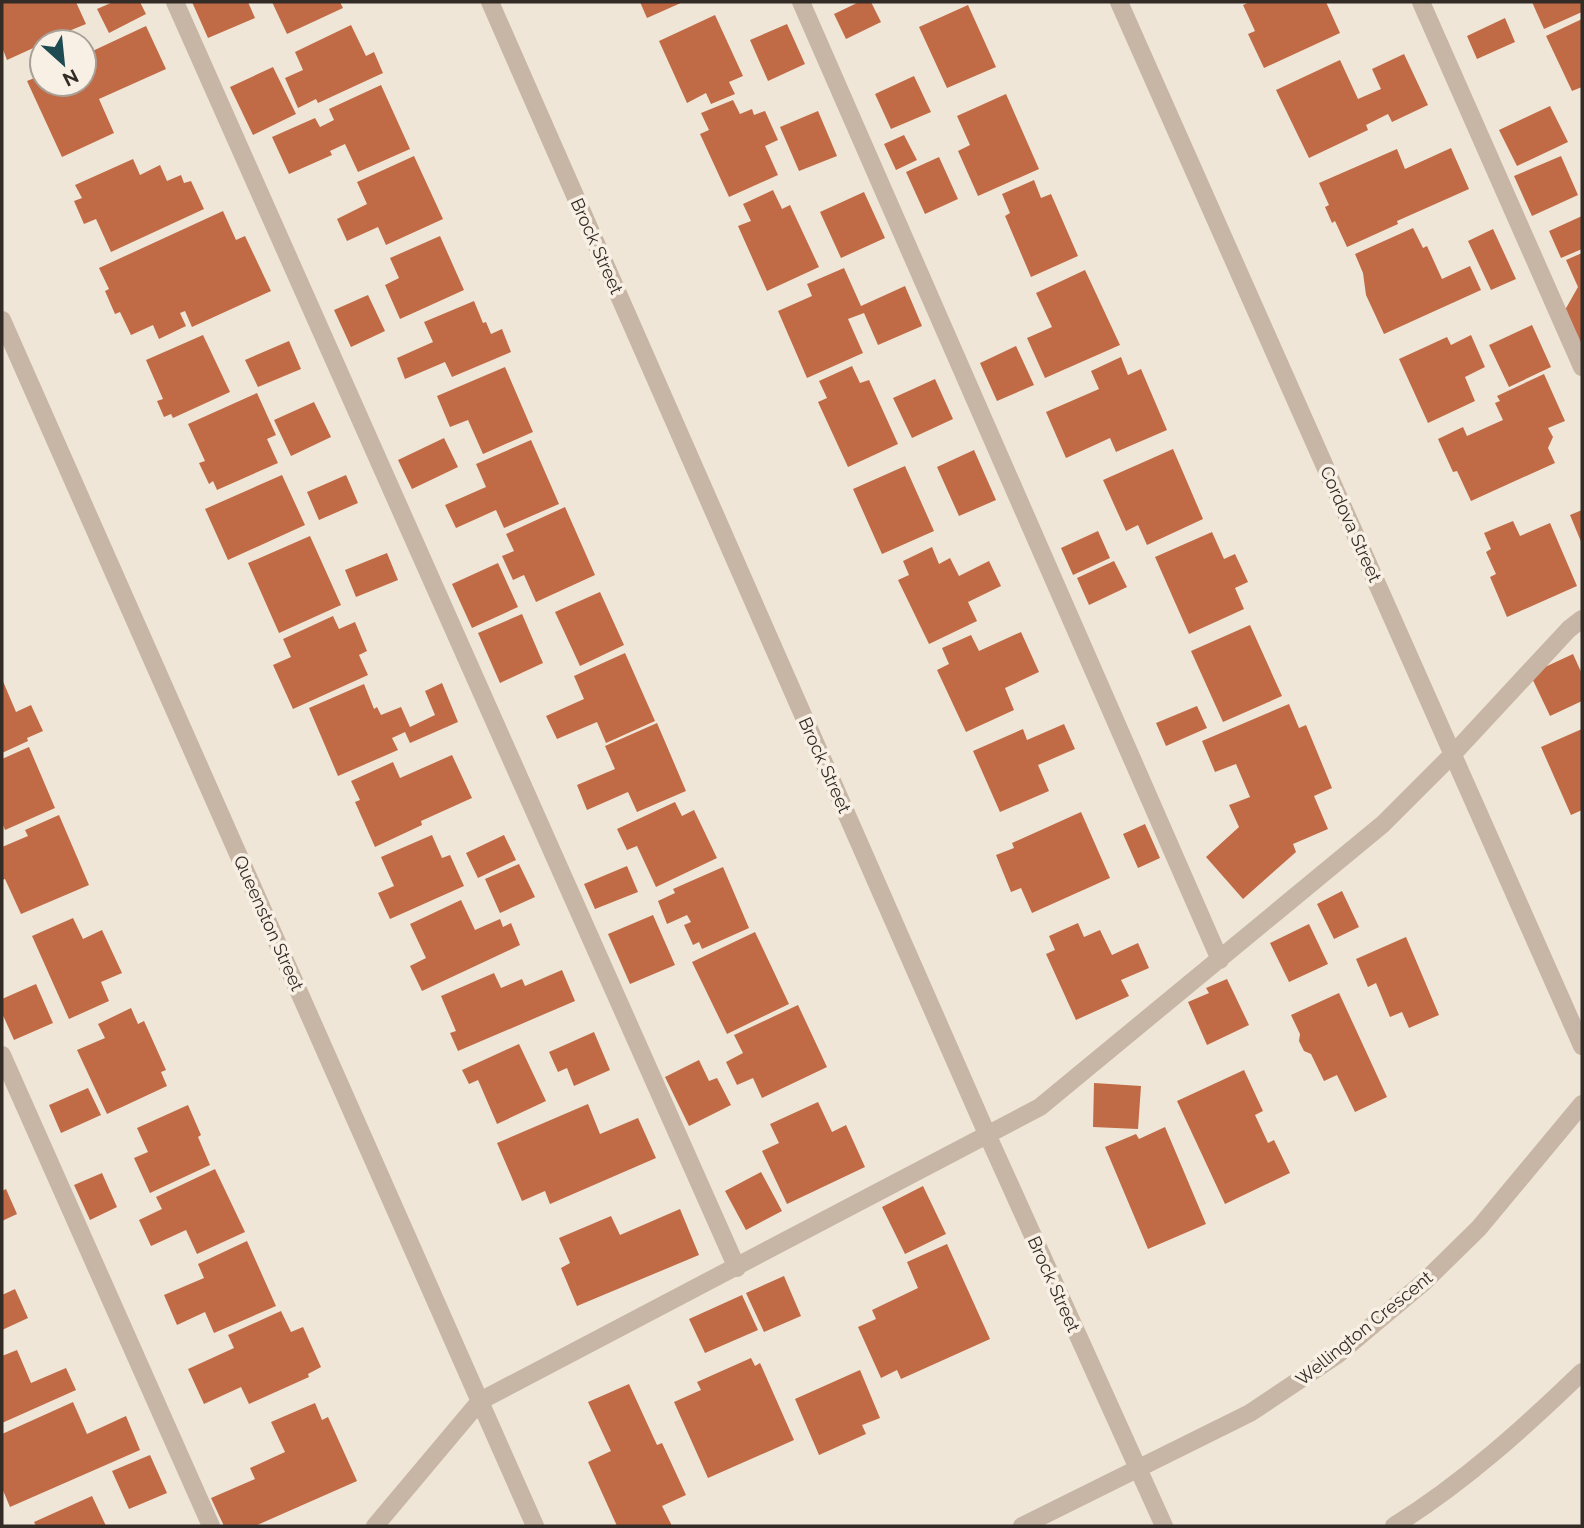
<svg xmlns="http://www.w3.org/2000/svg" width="1584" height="1528" font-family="Raleway,sans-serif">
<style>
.building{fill:#c06b45}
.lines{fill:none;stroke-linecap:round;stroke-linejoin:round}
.minor{stroke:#c7b6a5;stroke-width:18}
.labels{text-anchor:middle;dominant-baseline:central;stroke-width:7;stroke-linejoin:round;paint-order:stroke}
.street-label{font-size:18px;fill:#332b26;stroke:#f8f0e4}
</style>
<rect width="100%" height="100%" fill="#efe6d8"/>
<!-- building -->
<path class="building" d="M 5,2 L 76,2 L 86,24 L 42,42 L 42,44 L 7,60 L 2,47 L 2,3 Z
M 113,2 L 140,2 L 146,14 L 109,33 L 97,9 Z
M 192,2 L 248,2 L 255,18 L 208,38 Z
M 272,2 L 340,2 L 343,8 L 287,34 Z
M 640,2 L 683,2 L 647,18 Z
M 859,2 L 871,2 L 881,22 L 846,39 L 834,14 Z
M 1250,2 L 1326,2 L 1340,33 L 1264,68 L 1248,34 L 1255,31 L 1243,5 Z
M 1532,2 L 1582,2 L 1582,12 L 1544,29 Z
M 968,5 L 996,67 L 947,88 L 919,27 Z
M 715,15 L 743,76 L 729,82 L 735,94 L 711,104 L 706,93 L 687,103 L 659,41 Z
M 1505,18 L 1515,42 L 1477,59 L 1467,36 Z
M 1582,19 L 1582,87 L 1572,91 L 1546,36 Z
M 787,24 L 805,64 L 768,81 L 750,40 Z
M 351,25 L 366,56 L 374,52 L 383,73 L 318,103 L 316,99 L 298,108 L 285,78 L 303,70 L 295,52 Z
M 146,26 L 166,69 L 99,99 L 114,133 L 62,157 L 27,81 L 42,75 L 42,84 L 84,84 L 84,55 Z
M 1404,54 L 1428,105 L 1392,122 L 1388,114 L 1366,125 L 1368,130 L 1309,158 L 1276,90 L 1340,60 L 1358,99 L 1381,89 L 1372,69 Z
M 273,67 L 296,114 L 253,135 L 230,87 Z
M 914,76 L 931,112 L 891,129 L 875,94 Z
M 381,85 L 410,149 L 358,172 L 345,144 L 330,151 L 332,155 L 289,174 L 272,137 L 315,118 L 320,127 L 334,120 L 329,109 Z
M 1006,94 L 1039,169 L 978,196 L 958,151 L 970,145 L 957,116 Z
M 733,100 L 740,114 L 752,109 L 754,115 L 765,111 L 778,140 L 765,146 L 778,175 L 729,197 L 700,134 L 709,130 L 701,113 Z
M 1550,106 L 1568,142 L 1517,166 L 1499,130 Z
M 818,111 L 837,156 L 799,171 L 780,127 Z
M 904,135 L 917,160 L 896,170 L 884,144 Z
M 1451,148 L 1469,189 L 1397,221 L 1398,224 L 1347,247 L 1335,221 L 1332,223 L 1325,207 L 1329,205 L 1319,183 L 1397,149 L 1405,169 Z
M 414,156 L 443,219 L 386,245 L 378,227 L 347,241 L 337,219 L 367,204 L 357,182 Z
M 1561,156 L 1578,195 L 1532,216 L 1514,176 Z
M 939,157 L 958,199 L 925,214 L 906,172 Z
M 133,159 L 140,175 L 160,165 L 167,181 L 181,175 L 184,183 L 191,181 L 204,209 L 111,252 L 96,219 L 84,224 L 74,201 L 82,198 L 75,185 Z
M 1034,180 L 1041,198 L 1051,194 L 1078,256 L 1031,277 L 1005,216 L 1010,213 L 1002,194 Z
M 773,190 L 782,209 L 790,205 L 819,267 L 767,291 L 738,226 L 751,221 L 743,204 Z
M 864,192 L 885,238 L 841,258 L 820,212 Z
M 223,211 L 236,240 L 245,236 L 271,291 L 192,327 L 185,311 L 180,313 L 186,326 L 159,339 L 153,325 L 131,335 L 120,312 L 115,314 L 105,291 L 109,289 L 99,268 Z
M 1582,216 L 1582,249 L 1561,258 L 1549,231 Z
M 1413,228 L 1423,248 L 1427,246 L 1442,279 L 1470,266 L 1481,290 L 1384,334 L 1366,295 L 1363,273 L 1355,254 Z
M 1493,229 L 1516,279 L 1491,290 L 1468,241 Z
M 440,236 L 464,290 L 400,319 L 385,285 L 399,278 L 390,258 Z
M 1582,253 L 1582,350 L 1565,310 L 1578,287 L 1566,260 Z
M 844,268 L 861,306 L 905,286 L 922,326 L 878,345 L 864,313 L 848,319 L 863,353 L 807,378 L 778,311 L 812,296 L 807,284 Z
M 1085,270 L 1120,345 L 1045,378 L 1027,338 L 1052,327 L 1036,293 Z
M 368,295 L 385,331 L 351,347 L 334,310 Z
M 474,301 L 483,323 L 486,322 L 491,334 L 502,329 L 511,352 L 452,377 L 445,362 L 405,379 L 397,358 L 433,342 L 424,322 Z
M 1532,325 L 1551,367 L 1509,387 L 1489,345 Z
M 203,335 L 230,392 L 173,418 L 171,414 L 164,417 L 157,401 L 163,399 L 146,360 Z
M 1471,335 L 1485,367 L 1465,377 L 1475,401 L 1428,423 L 1399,359 L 1447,337 L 1451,345 Z
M 289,341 L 301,369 L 258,387 L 245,360 Z
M 1016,346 L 1034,385 L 997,401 L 980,363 Z
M 1121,357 L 1128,375 L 1141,369 L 1167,430 L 1116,452 L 1110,438 L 1066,458 L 1046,412 L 1099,389 L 1091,371 Z
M 852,366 L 860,383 L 869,380 L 898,444 L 848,467 L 818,402 L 827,398 L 819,381 Z
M 505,367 L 533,432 L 483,454 L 468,420 L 450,427 L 437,396 Z
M 1544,374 L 1565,421 L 1548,428 L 1553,437 L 1548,448 L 1555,463 L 1471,501 L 1457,471 L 1453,472 L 1438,439 L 1463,427 L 1467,436 L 1503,420 L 1495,403 L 1500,401 L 1497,396 Z
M 935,379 L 953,419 L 912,438 L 893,398 Z
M 257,393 L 276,435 L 267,439 L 278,463 L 217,490 L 213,481 L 209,484 L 199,463 L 205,461 L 188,424 Z
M 314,402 L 331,437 L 291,456 L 274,420 Z
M 444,438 L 458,467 L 412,489 L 398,460 Z
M 531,440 L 559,504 L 504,528 L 496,510 L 456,528 L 445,505 L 486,487 L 476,464 Z
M 1173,449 L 1203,519 L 1147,545 L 1138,525 L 1126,531 L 1103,480 Z
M 974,450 L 996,500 L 959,516 L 937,467 Z
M 905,466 L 934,531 L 882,554 L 853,489 Z
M 282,475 L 305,525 L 228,560 L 205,509 Z
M 346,475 L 358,503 L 319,520 L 307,492 Z
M 565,507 L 595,575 L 536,602 L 524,575 L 513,580 L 502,556 L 514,551 L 506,534 Z
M 1582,510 L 1582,544 L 1570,515 Z
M 1513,521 L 1520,536 L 1550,523 L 1577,586 L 1507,617 L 1490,577 L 1496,574 L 1486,552 L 1491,549 L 1484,533 Z
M 1098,531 L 1110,558 L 1073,575 L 1061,548 Z
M 1212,532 L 1224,559 L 1235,554 L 1248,582 L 1235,588 L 1244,609 L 1189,634 L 1155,557 Z
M 310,536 L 341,605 L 279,633 L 248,563 Z
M 932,547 L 939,564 L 950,558 L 959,576 L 989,561 L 1001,586 L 968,602 L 977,621 L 929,644 L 898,580 L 909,575 L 903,561 Z
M 387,553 L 398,580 L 356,597 L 345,570 Z
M 1114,561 L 1127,587 L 1089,605 L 1077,578 Z
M 498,563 L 518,607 L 472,628 L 452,584 Z
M 600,592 L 624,645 L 580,666 L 555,612 Z
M 522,614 L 543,663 L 500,683 L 478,633 Z
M 333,616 L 339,629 L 355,622 L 367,651 L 359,655 L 368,675 L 293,709 L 273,665 L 291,657 L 283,639 Z
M 1250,625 L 1282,696 L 1223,722 L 1191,651 Z
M 1021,632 L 1039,672 L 1005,688 L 1014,710 L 966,732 L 937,670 L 949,664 L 942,648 L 971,635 L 979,651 Z
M 625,653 L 655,721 L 606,743 L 597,722 L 557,739 L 546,716 L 584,699 L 574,676 Z
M 1573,654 L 1582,674 L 1582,701 L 1550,716 L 1530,674 Z
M 2,679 L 16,712 L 31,705 L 43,731 L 27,738 L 28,741 L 2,753 Z
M 442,683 L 458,722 L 410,743 L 405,732 L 392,738 L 398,750 L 338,776 L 309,708 L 364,684 L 374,709 L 377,707 L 381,715 L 401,707 L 410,727 L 435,715 L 425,691 Z
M 1289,704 L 1299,728 L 1306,725 L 1332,788 L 1314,796 L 1328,829 L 1293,844 L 1296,852 L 1243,899 L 1206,857 L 1239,827 L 1229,805 L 1250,797 L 1236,764 L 1215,772 L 1202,741 Z
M 1197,706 L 1207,728 L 1166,746 L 1156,723 Z
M 657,723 L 686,791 L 637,812 L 628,792 L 587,810 L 577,785 L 615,769 L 605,746 Z
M 1064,724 L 1075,749 L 1038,765 L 1049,791 L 1000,812 L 973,751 L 1023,729 L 1027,740 Z
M 1582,729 L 1582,810 L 1571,815 L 1541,747 Z
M 29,747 L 55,808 L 5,830 L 2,822 L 2,759 Z
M 452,755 L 472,798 L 421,821 L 422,825 L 375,847 L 355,802 L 360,800 L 351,781 L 393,762 L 400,778 Z
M 675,802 L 682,816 L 694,810 L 717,858 L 656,887 L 637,846 L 627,850 L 617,829 Z
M 1081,812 L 1110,878 L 1032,913 L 1021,888 L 1011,892 L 996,855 L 1014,848 L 1012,843 Z
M 59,815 L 89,885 L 21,914 L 5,879 L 2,880 L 2,847 L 28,836 L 25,830 Z
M 1145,824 L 1160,858 L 1138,868 L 1123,834 Z
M 432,835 L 442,858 L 450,855 L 464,886 L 390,919 L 378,893 L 394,886 L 381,857 Z
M 504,835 L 516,860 L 478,878 L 466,853 Z
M 519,864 L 535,897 L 500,913 L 485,879 Z
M 627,866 L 638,892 L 595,909 L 584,884 Z
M 723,867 L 749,928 L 702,949 L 699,942 L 693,945 L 684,925 L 691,922 L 687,915 L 667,924 L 658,901 L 675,893 L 673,889 Z
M 1342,891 L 1359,927 L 1334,939 L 1317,904 Z
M 461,900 L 475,930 L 500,919 L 503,927 L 511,923 L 520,945 L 422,991 L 410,966 L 426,958 L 410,924 Z
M 653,915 L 675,965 L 630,984 L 608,934 Z
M 73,918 L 83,939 L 102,930 L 122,973 L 101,982 L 109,1001 L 69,1019 L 32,936 Z
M 1078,923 L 1084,937 L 1100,930 L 1112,955 L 1138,943 L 1149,968 L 1121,980 L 1129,996 L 1076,1020 L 1046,954 L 1055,950 L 1049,936 Z
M 1309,924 L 1328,964 L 1289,982 L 1270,943 Z
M 755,932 L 789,1004 L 727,1034 L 692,962 Z
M 1406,937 L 1439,1015 L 1409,1028 L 1402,1012 L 1390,1017 L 1376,983 L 1368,987 L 1356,959 Z
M 562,970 L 575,1001 L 458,1051 L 450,1033 L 456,1031 L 441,996 L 494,973 L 501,988 L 522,979 L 525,986 Z
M 1227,979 L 1249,1025 L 1207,1045 L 1188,1002 L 1209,993 L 1206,988 Z
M 36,984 L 53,1023 L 14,1040 L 2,1013 L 2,999 Z
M 1339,993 L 1387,1097 L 1355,1112 L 1337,1075 L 1324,1081 L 1311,1054 L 1304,1051 L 1299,1041 L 1300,1034 L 1291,1015 Z
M 798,1005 L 827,1067 L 762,1098 L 753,1078 L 737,1085 L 726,1062 L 743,1053 L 734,1035 Z
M 131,1008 L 138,1024 L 144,1021 L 166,1070 L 161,1072 L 167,1086 L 107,1114 L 77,1050 L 105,1038 L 98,1024 Z
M 594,1032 L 610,1070 L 574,1086 L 567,1068 L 558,1072 L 549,1052 Z
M 519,1044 L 546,1101 L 497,1124 L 478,1080 L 469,1084 L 462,1070 Z
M 699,1060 L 709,1081 L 717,1078 L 731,1105 L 689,1126 L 665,1077 Z
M 1244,1070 L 1263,1111 L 1255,1115 L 1268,1143 L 1274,1140 L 1290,1173 L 1225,1204 L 1177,1101 Z
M 1094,1083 L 1141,1086 L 1138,1129 L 1093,1127 Z
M 88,1088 L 101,1115 L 61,1133 L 49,1105 Z
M 818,1102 L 832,1132 L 846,1125 L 865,1167 L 787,1204 L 762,1151 L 779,1143 L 770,1124 Z
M 588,1104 L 600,1134 L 638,1118 L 656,1158 L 550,1204 L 545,1191 L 522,1201 L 497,1143 Z
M 188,1105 L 201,1135 L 198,1137 L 210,1165 L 150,1193 L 134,1158 L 148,1152 L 137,1128 Z
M 1165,1127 L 1206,1224 L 1148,1249 L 1105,1147 L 1136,1134 L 1139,1139 Z
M 215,1169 L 245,1232 L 197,1254 L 186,1230 L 151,1246 L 139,1220 L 162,1209 L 156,1197 Z
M 761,1172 L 782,1211 L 746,1230 L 725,1191 Z
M 102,1173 L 117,1207 L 90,1220 L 74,1185 Z
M 923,1186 L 946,1234 L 905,1254 L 882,1207 Z
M 6,1189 L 17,1214 L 2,1221 L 2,1191 Z
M 680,1209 L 699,1255 L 577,1306 L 561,1268 L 570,1263 L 559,1238 L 611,1216 L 620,1235 Z
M 247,1241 L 276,1306 L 214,1333 L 205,1312 L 177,1325 L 164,1295 L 204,1278 L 198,1264 Z
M 947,1244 L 990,1339 L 901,1379 L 897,1370 L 881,1378 L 858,1327 L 876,1319 L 872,1310 L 918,1288 L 907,1262 Z
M 784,1276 L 801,1316 L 764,1332 L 746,1293 Z
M 15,1289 L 28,1318 L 2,1330 L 2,1295 Z
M 742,1295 L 758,1330 L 705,1353 L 689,1319 Z
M 281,1311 L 291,1332 L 303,1327 L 321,1367 L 308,1374 L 309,1377 L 249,1404 L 241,1387 L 204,1404 L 188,1369 L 234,1348 L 228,1335 Z
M 17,1350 L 31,1383 L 66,1368 L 76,1390 L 2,1423 L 2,1356 Z
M 751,1358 L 755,1366 L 760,1363 L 794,1440 L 708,1478 L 674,1402 L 701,1390 L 697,1382 Z
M 860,1370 L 880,1418 L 862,1425 L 866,1434 L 819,1455 L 795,1399 Z
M 629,1384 L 657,1445 L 662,1443 L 686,1495 L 662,1506 L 672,1526 L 617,1526 L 588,1462 L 611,1451 L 588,1402 Z
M 73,1402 L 87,1434 L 126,1416 L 140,1450 L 10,1507 L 2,1488 L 2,1434 Z
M 315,1403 L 322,1420 L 328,1417 L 357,1481 L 255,1526 L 224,1526 L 211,1498 L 255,1479 L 250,1468 L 285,1452 L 271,1422 Z
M 150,1455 L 167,1493 L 129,1509 L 112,1471 Z
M 92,1496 L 106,1526 L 36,1526 L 34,1522 Z"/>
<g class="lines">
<!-- minor -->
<path class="minor" d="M 175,2 L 737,1268
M 490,2 L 987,1134 L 1164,1526
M 801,2 L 1220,960
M 1119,2 L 1582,1046
M 1421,2 L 1582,367
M 2,320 L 535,1526
M 2,1055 L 211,1526
M 375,1526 L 480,1401 L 1040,1107 L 1383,824 L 1453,754 L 1569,629 L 1582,619
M 1022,1526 L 1250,1413 L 1337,1355 L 1424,1282 L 1479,1228 L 1582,1104
M 1394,1526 C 1463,1483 1524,1428 1582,1372"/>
</g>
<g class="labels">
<!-- street labels -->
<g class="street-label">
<text transform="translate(597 246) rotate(66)">Brock Street</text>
<text transform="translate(1351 524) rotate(66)">Cordova Street</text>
<text transform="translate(825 765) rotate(66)">Brock Street</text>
<text transform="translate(269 923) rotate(66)">Queenston Street</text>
<text transform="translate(1054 1284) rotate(66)">Brock Street</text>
<text transform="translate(1364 1328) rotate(-39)">Wellington Crescent</text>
</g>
</g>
<!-- border -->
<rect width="1584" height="1528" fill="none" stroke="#332b26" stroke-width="7"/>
<!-- north arrow -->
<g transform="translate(63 63) rotate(153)"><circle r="33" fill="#f8f0e4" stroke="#a9a198" stroke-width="2"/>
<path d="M0-5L12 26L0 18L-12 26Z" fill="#1e4b52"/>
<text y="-10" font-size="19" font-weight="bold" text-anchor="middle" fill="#332b26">N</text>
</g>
</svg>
